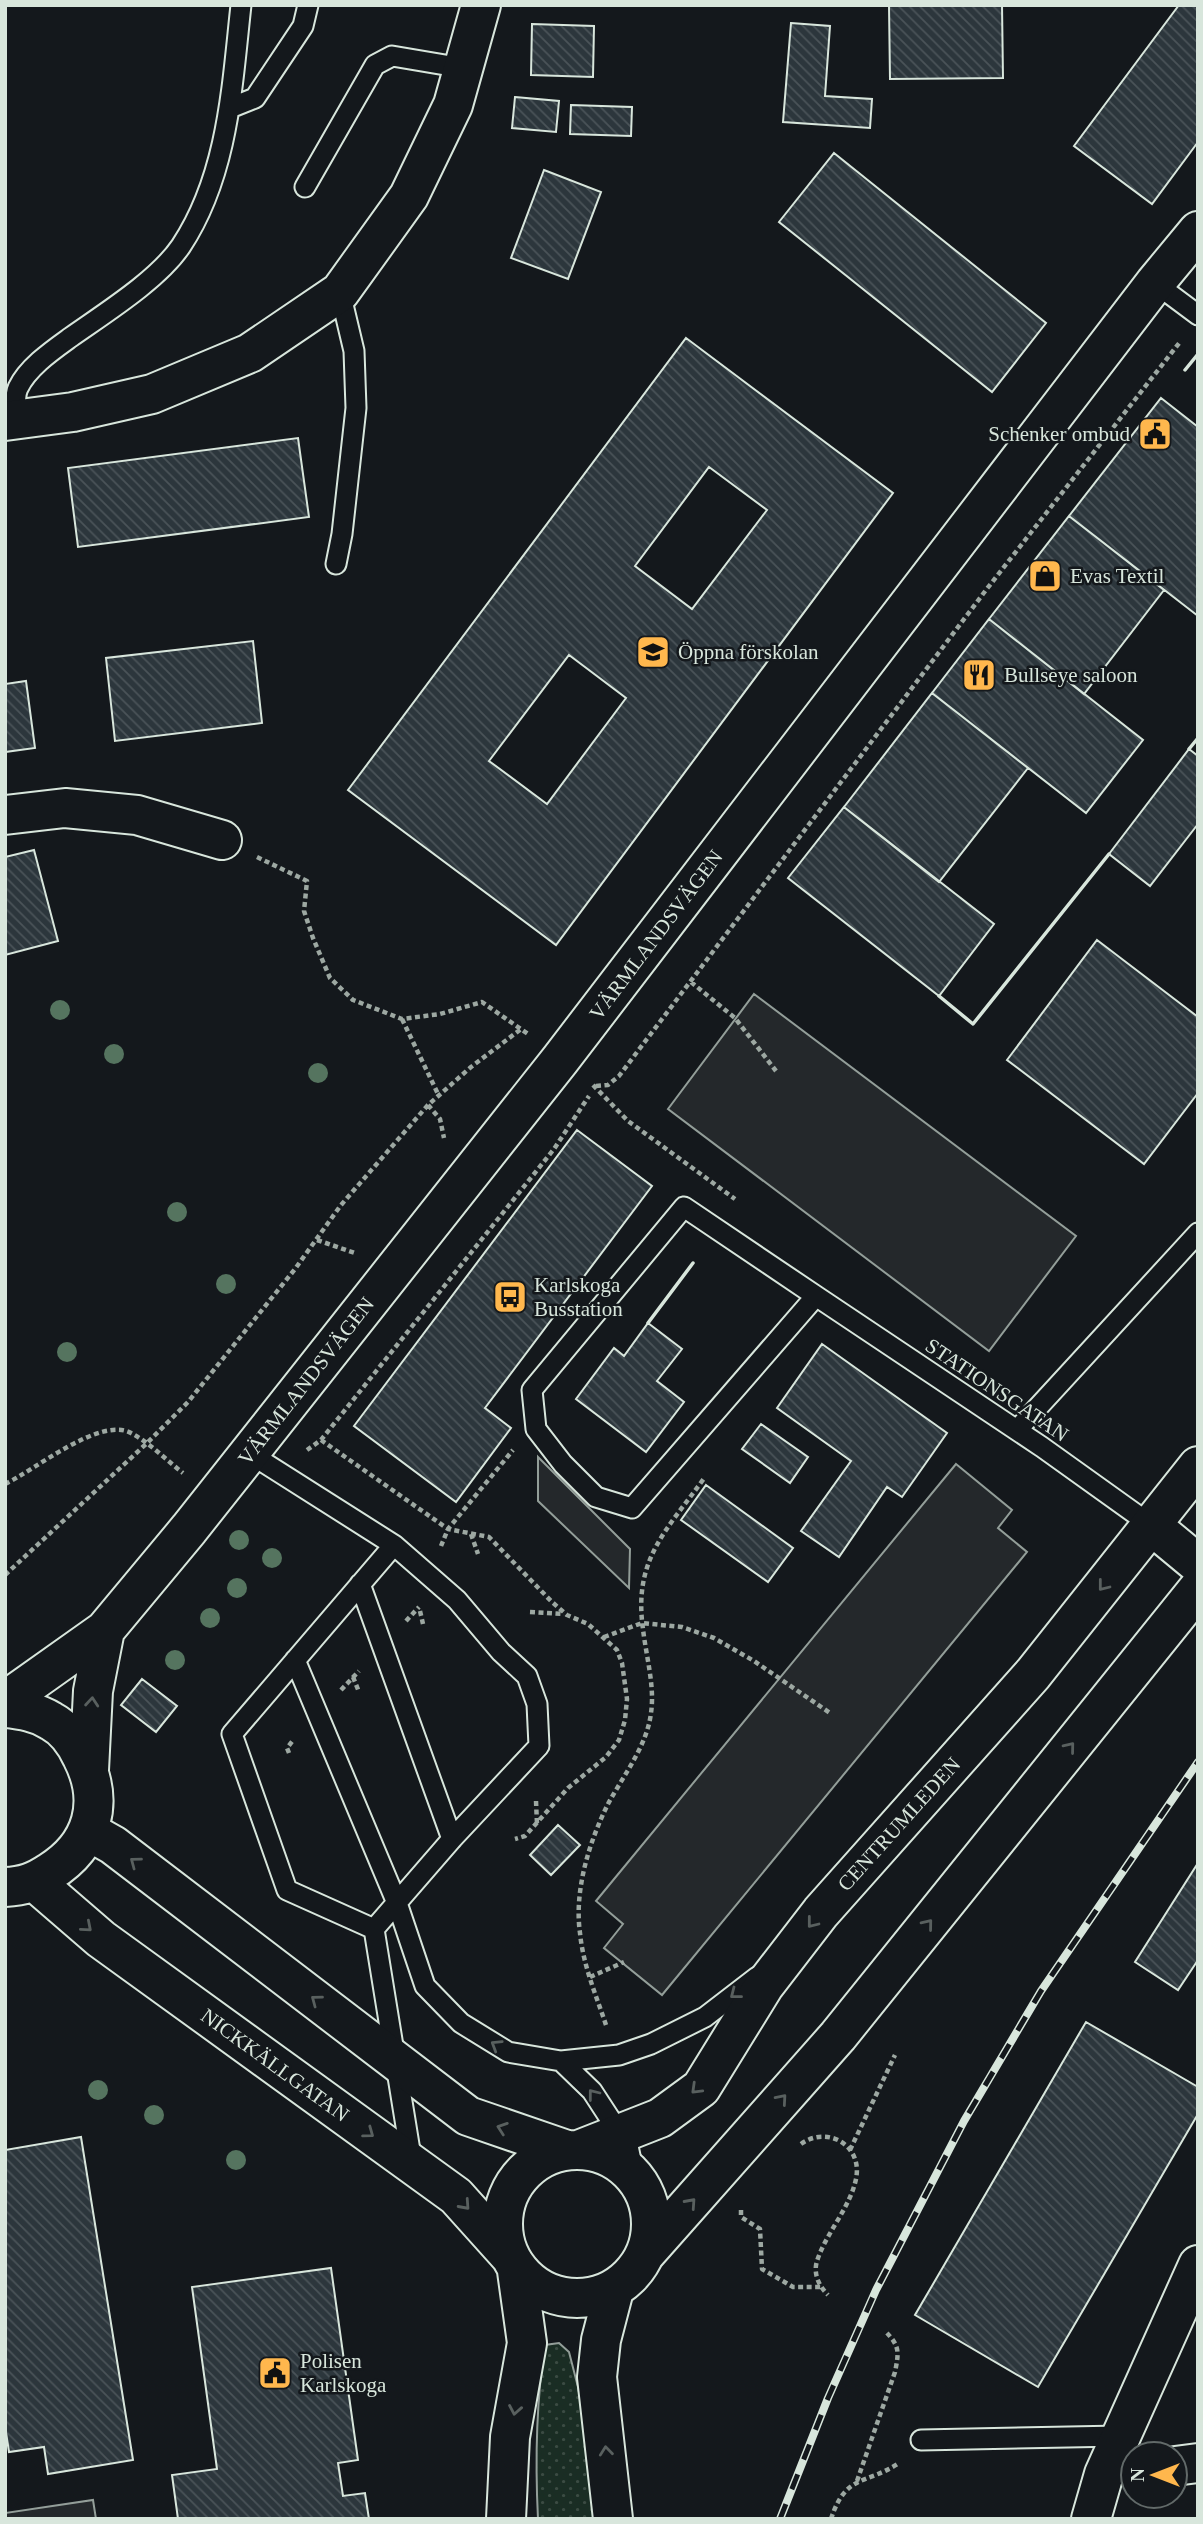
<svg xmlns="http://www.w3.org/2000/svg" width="1203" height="2524" font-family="Georgia,serif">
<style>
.grass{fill:url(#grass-dots);stroke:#939e99;stroke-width:2}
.parking{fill:#24282b;stroke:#939e99;stroke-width:2}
.building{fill:url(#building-back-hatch);stroke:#d8e6dc;stroke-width:2;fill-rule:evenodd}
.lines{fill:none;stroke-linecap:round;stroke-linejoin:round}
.lane-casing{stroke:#d8e6dc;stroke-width:23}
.street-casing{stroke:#d8e6dc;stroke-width:42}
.secondary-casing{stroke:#d8e6dc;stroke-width:42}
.path{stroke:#9da8a2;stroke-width:4.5;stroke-dasharray:5 3.5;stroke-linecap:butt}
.lane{stroke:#14181c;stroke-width:19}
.street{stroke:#14181c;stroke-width:38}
.secondary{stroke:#14181c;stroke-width:38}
.rail-casing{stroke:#d8e6dc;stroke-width:8}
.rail{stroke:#14181c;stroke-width:5;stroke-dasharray:16;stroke-linecap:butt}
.wall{stroke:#d8e6dc;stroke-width:3.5}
.tree{fill:#55745f}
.oneway{stroke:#59605f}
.labels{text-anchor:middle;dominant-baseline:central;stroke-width:5;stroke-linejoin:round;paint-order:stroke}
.poi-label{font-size:21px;fill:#d8e6dc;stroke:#14181c;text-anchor:start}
.street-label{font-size:21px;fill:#d8e6dc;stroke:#14181c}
</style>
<defs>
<pattern id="grass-dots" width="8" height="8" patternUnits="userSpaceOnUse" patternTransform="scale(1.75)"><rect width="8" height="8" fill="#1a2d24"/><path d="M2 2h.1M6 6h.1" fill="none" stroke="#3b4b43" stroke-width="1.8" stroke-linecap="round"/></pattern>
<pattern id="building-back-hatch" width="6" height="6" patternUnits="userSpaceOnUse" patternTransform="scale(1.75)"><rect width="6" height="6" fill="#2c363c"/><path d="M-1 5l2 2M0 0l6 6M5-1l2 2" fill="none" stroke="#4a5358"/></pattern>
</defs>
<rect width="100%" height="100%" fill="#14181c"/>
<!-- grass -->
<path class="grass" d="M 559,2343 L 569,2352 L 578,2387 L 595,2484 L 598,2519 L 538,2519 C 535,2460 536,2403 545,2345 Z"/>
<!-- parking -->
<path class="parking" d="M 754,994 L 1076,1236 L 989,1351 L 668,1109 Z
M 538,1457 L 630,1549 L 629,1588 L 538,1501 Z
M 956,1464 L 1012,1510 L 998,1528 L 1027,1552 L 662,1995 L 604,1948 L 623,1924 L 596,1901 Z
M 93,2500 L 96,2519 L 5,2519 L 5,2513 Z"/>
<!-- building -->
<path class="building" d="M 889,5 L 1002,5 L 1003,78 L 890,79 Z
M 1179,5 L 1198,5 L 1198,142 L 1152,204 L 1074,146 Z
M 791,23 L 830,26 L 825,96 L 872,99 L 870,128 L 783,122 Z
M 532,24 L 594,26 L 593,77 L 531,75 Z
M 515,97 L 559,101 L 556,132 L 512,128 Z
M 571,105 L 632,107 L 631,136 L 570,134 Z
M 834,153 L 1046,323 L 992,392 L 779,222 Z
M 544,170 L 601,192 L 568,279 L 511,258 Z
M 686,338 L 893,493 L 556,945 L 348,790 ZM 709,467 L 767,510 L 692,609 L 635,566 ZM 569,655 L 626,698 L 547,804 L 489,761 Z
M 1161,398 L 1198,427 L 1198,616 L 1069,516 Z
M 298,438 L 309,517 L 78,547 L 68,468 Z
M 1069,516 L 1164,590 L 1084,694 L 989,619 Z
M 989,619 L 1143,740 L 1086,813 L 932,693 Z
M 253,641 L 262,723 L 115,741 L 106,658 Z
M 26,681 L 35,748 L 5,752 L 5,684 Z
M 932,693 L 1028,768 L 939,882 L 844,807 Z
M 1189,749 L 1198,756 L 1198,824 L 1150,886 L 1109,854 Z
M 844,807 L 994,924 L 939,996 L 788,878 Z
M 34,850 L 58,941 L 5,955 L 5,857 Z
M 1097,940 L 1198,1017 L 1198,1093 L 1144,1164 L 1007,1060 Z
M 577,1130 L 652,1186 L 485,1408 L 511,1428 L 456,1502 L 354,1426 Z
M 648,1323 L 682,1349 L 657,1381 L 684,1402 L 646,1452 L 576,1399 L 614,1348 L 624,1356 Z
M 822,1344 L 947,1433 L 902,1497 L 887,1487 L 839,1557 L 801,1531 L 851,1461 L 777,1408 Z
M 761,1424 L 808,1457 L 790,1483 L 742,1449 Z
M 706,1485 L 793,1548 L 768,1582 L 681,1520 Z
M 142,1679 L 177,1706 L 156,1732 L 121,1705 Z
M 558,1825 L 580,1845 L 551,1875 L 530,1855 Z
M 1198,1863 L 1198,1960 L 1178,1990 L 1135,1962 Z
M 1086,2022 L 1198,2087 L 1198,2114 L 1038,2387 L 915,2315 Z
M 81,2137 L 133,2460 L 48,2474 L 44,2447 L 9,2452 L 5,2426 L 5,2150 Z
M 331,2268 L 358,2460 L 338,2463 L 343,2496 L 365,2493 L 369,2519 L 178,2519 L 172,2475 L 217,2469 L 192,2287 Z"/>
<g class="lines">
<defs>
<path id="lane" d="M 230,108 L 255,98 L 303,26 L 308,5
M 305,187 L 375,65 L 392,56 L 463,68
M 1155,283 L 1198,315
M 15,420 C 16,411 14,396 18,388 C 28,367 53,350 71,337 C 105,313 158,280 181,246 C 228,175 232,87 241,5
M 336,564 L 342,534 L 356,408 L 354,351 L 340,292
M 684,1207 L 816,1296 L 632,1508 L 596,1497 L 563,1464 L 536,1429 L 532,1390 Z
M 816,1296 L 1042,1447 L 1151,1525
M 1017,1430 L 1198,1233
M 249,1453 L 394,1545 L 457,1600 L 501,1652 L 527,1676 L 537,1704 L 539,1746 L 452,1839 L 374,1929
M 360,1584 L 452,1839
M 295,1660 L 397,1903 L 425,1986 L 461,2023 L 508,2052 L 561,2061 L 619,2055 L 651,2044 L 705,2017 L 757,1977
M 374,1929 L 287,1890 L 232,1734 L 394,1545
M 374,1929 L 412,2163
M 561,2061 L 592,2091 L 620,2134 L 628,2146 L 634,2175
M 921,2440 L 1120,2436"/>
<path id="street" d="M 5,421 L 73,412 L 152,394 L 250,353 L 340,292 L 409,196 L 453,105 L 481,5
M 5,815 L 65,808 L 137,815 L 222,840
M 1175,2466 L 1198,2463
M 1091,2519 L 1104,2474 L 1198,2265"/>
<path id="secondary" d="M 1151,1525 L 1198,1564
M 5,1701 L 105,1630 L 189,1529 L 560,1060 L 1155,283 L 1198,231
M 5,1708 C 22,1710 37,1712 51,1721 C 66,1729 75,1742 82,1757 C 105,1802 93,1845 50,1872 C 35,1882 24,1886 5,1887
M 89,1770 L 93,1691 L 105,1630
M 88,1831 L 113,1845 L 468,2116 L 567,2150
M 35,1882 L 101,1939 L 456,2196 L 509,2255
M 581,2149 L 660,2118 L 701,2088 L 764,1986 L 821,1912 L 1033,1674 L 1198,1466
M503 2224a74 74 0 1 1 148 0a74 74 0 1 1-148 0Z
M 645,2254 L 838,2036 L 1198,1589
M 506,2519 L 510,2437 L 527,2343 L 517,2271
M 613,2519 L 597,2377 L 601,2340 L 614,2290"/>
</defs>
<!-- lane casing -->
<use href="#lane" class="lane-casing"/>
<!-- street casing -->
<use href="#street" class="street-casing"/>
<!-- secondary casing -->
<use href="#secondary" class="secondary-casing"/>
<!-- path -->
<path class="path" d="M 257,857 L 307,881 L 304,911 L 313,938 L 330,978 L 353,1000 L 402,1019 L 440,1014 L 482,1002 L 528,1034
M 691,982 L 735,1018 L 776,1071
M 402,1019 L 438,1094
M 593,1085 L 628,1121 L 735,1199
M 596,1086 L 608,1085 L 619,1076 L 986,590 L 1180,342
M 428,1105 L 440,1119 L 444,1138
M 317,1240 L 355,1253
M 321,1440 L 448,1529 L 489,1537 L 552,1602 L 567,1615 L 588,1624 L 617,1650 L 622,1663 L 627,1699 L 625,1720 L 619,1740 L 606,1757 L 568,1788 L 525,1836 L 515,1839
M 307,1450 L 321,1440 L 554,1149 L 589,1096
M 5,1484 C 35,1470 100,1416 131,1433 C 150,1443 166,1460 183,1473
M 471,1534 L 478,1554
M 441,1546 L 448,1529 L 513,1450
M 5,1575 L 146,1444 L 188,1402 L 295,1269 L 341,1205 L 428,1105 L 471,1067 L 521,1029
M 420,1611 L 423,1624
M 530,1612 L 564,1614
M 406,1621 L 419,1607
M 604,1637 L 642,1623 L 682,1627 L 714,1638 L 754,1661 L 830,1713
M 353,1677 L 359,1692
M 341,1690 L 359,1671
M 289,1753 L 287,1748 L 294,1739
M 536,1801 L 537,1824
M 590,1977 L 624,1962
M 606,2025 C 596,1995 583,1965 580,1933 C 574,1891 589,1842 608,1804 C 623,1776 647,1746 651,1713 C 655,1686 646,1656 643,1629 C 633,1559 667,1530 705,1477
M 801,2144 C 827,2125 863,2145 856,2179 C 850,2208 826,2233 817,2261 C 813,2274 819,2286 828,2295
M 850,2150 L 895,2055
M 741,2210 L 741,2217 L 760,2229 L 762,2269 L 793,2287 L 821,2287
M 857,2481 L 895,2372 C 899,2352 900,2346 885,2331
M 831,2519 C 846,2473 866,2485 899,2463"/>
<!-- lane -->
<use href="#lane" class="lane"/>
<!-- street -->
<use href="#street" class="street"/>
<!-- secondary -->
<use href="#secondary" class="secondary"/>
<defs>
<path id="rail" d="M 780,2519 L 828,2398 L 876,2290 L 964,2121 L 1041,1991 L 1198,1762"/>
</defs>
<!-- rail casing -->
<use href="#rail" class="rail-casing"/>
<!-- rail -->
<use href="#rail" class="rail"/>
<!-- wall -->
<path class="wall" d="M 1185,370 L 1198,354
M 1189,749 L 1198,738
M 939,996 L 973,1024 L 1109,854
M 648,1323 L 693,1263"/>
</g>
<!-- trees -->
<g class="tree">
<circle cx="60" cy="1010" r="10"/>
<circle cx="114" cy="1054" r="10"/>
<circle cx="318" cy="1073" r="10"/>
<circle cx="177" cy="1212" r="10"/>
<circle cx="226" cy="1284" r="10"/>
<circle cx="67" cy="1352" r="10"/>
<circle cx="239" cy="1540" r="10"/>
<circle cx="272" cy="1558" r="10"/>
<circle cx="237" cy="1588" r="10"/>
<circle cx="210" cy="1618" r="10"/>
<circle cx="175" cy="1660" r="10"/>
<circle cx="98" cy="2090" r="10"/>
<circle cx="154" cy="2115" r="10"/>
<circle cx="236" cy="2160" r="10"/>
</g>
<!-- one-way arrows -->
<defs><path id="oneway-chevron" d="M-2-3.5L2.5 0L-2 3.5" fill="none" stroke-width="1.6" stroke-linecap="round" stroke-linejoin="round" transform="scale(1.75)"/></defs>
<g class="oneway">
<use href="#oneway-chevron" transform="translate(1103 1586) rotate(128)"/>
<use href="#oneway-chevron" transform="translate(92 1702) rotate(-85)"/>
<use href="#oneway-chevron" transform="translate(1070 1747) rotate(-51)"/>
<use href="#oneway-chevron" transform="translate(135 1862) rotate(-143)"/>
<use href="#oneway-chevron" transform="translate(812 1923) rotate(128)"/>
<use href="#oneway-chevron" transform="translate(928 1924) rotate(-51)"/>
<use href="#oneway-chevron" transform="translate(87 1927) rotate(41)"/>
<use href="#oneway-chevron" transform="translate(735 1994) rotate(142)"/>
<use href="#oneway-chevron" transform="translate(316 2000) rotate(-143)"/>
<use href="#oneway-chevron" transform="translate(496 2045) rotate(-148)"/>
<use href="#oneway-chevron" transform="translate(696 2089) rotate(136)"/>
<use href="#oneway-chevron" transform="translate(593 2094) rotate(-128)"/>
<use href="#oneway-chevron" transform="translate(782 2099) rotate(-49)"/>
<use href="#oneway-chevron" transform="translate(502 2128) rotate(-161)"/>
<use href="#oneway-chevron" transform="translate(369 2133) rotate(36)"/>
<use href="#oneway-chevron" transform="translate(691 2203) rotate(-48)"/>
<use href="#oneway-chevron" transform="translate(465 2205) rotate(48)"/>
<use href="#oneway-chevron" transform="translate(515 2410) rotate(100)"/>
<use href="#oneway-chevron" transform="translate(606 2451) rotate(-96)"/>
</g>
<!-- icons -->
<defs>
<symbol id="civic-square" viewBox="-11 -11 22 22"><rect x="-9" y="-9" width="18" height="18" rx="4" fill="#ffb74d" stroke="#14181c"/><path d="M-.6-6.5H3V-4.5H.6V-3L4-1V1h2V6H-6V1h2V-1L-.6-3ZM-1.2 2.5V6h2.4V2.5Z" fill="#111"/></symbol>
<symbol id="shop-square" viewBox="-11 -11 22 22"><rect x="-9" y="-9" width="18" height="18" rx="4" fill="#ffb74d" stroke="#14181c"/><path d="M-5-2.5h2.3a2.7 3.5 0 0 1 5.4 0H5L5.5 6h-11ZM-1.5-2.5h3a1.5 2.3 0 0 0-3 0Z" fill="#111"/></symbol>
<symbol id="school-square" viewBox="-11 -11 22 22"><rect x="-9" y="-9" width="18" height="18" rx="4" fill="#ffb74d" stroke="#14181c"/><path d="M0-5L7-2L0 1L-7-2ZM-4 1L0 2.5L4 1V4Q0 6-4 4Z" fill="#111"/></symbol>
<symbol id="restaurant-square" viewBox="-11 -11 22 22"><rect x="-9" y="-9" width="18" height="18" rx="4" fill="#ffb74d" stroke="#14181c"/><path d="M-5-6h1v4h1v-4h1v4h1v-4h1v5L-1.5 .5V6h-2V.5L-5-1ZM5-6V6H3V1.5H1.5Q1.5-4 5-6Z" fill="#111"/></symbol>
<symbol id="bus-square" viewBox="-11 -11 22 22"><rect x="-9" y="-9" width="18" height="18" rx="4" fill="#ffb74d" stroke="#14181c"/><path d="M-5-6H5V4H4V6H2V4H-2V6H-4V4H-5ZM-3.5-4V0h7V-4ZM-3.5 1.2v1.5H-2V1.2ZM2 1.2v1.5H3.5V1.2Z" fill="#111"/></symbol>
</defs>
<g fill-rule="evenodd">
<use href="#civic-square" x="1136" y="415" width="38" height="38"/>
<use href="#shop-square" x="1026" y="557" width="38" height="38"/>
<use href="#school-square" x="634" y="633" width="38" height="38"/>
<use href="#restaurant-square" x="960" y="656" width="38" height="38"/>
<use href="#bus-square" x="491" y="1278" width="38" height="38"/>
<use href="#civic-square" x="256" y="2354" width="38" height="38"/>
</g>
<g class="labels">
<!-- poi labels -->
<g class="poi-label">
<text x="1130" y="434" text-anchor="end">Schenker ombud</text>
<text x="1070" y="576">Evas Textil</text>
<text x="678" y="652">Öppna förskolan</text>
<text x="1004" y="675">Bullseye saloon</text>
<text x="534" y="1285">Karlskoga<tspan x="534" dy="24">Busstation</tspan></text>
<text x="300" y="2361">Polisen<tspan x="300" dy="24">Karlskoga</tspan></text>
</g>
<!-- street labels -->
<g class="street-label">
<text transform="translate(656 935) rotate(-53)">VÄRMLANDSVÄGEN</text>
<text transform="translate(306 1381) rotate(-52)">VÄRMLANDSVÄGEN</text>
<text transform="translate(997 1390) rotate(34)">STATIONSGATAN</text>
<text transform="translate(899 1824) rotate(-48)">CENTRUMLEDEN</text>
<text transform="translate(275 2065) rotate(36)">NICKKÄLLGATAN</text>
</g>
</g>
<!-- border -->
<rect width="1203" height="2524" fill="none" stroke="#d8e6dc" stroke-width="14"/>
<!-- north arrow -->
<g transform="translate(1154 2475) rotate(270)"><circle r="33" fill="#14181c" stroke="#626a69" stroke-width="2"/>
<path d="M0-5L12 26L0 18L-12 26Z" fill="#ffb74d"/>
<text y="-10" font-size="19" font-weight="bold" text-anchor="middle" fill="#d8e6dc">N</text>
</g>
</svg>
